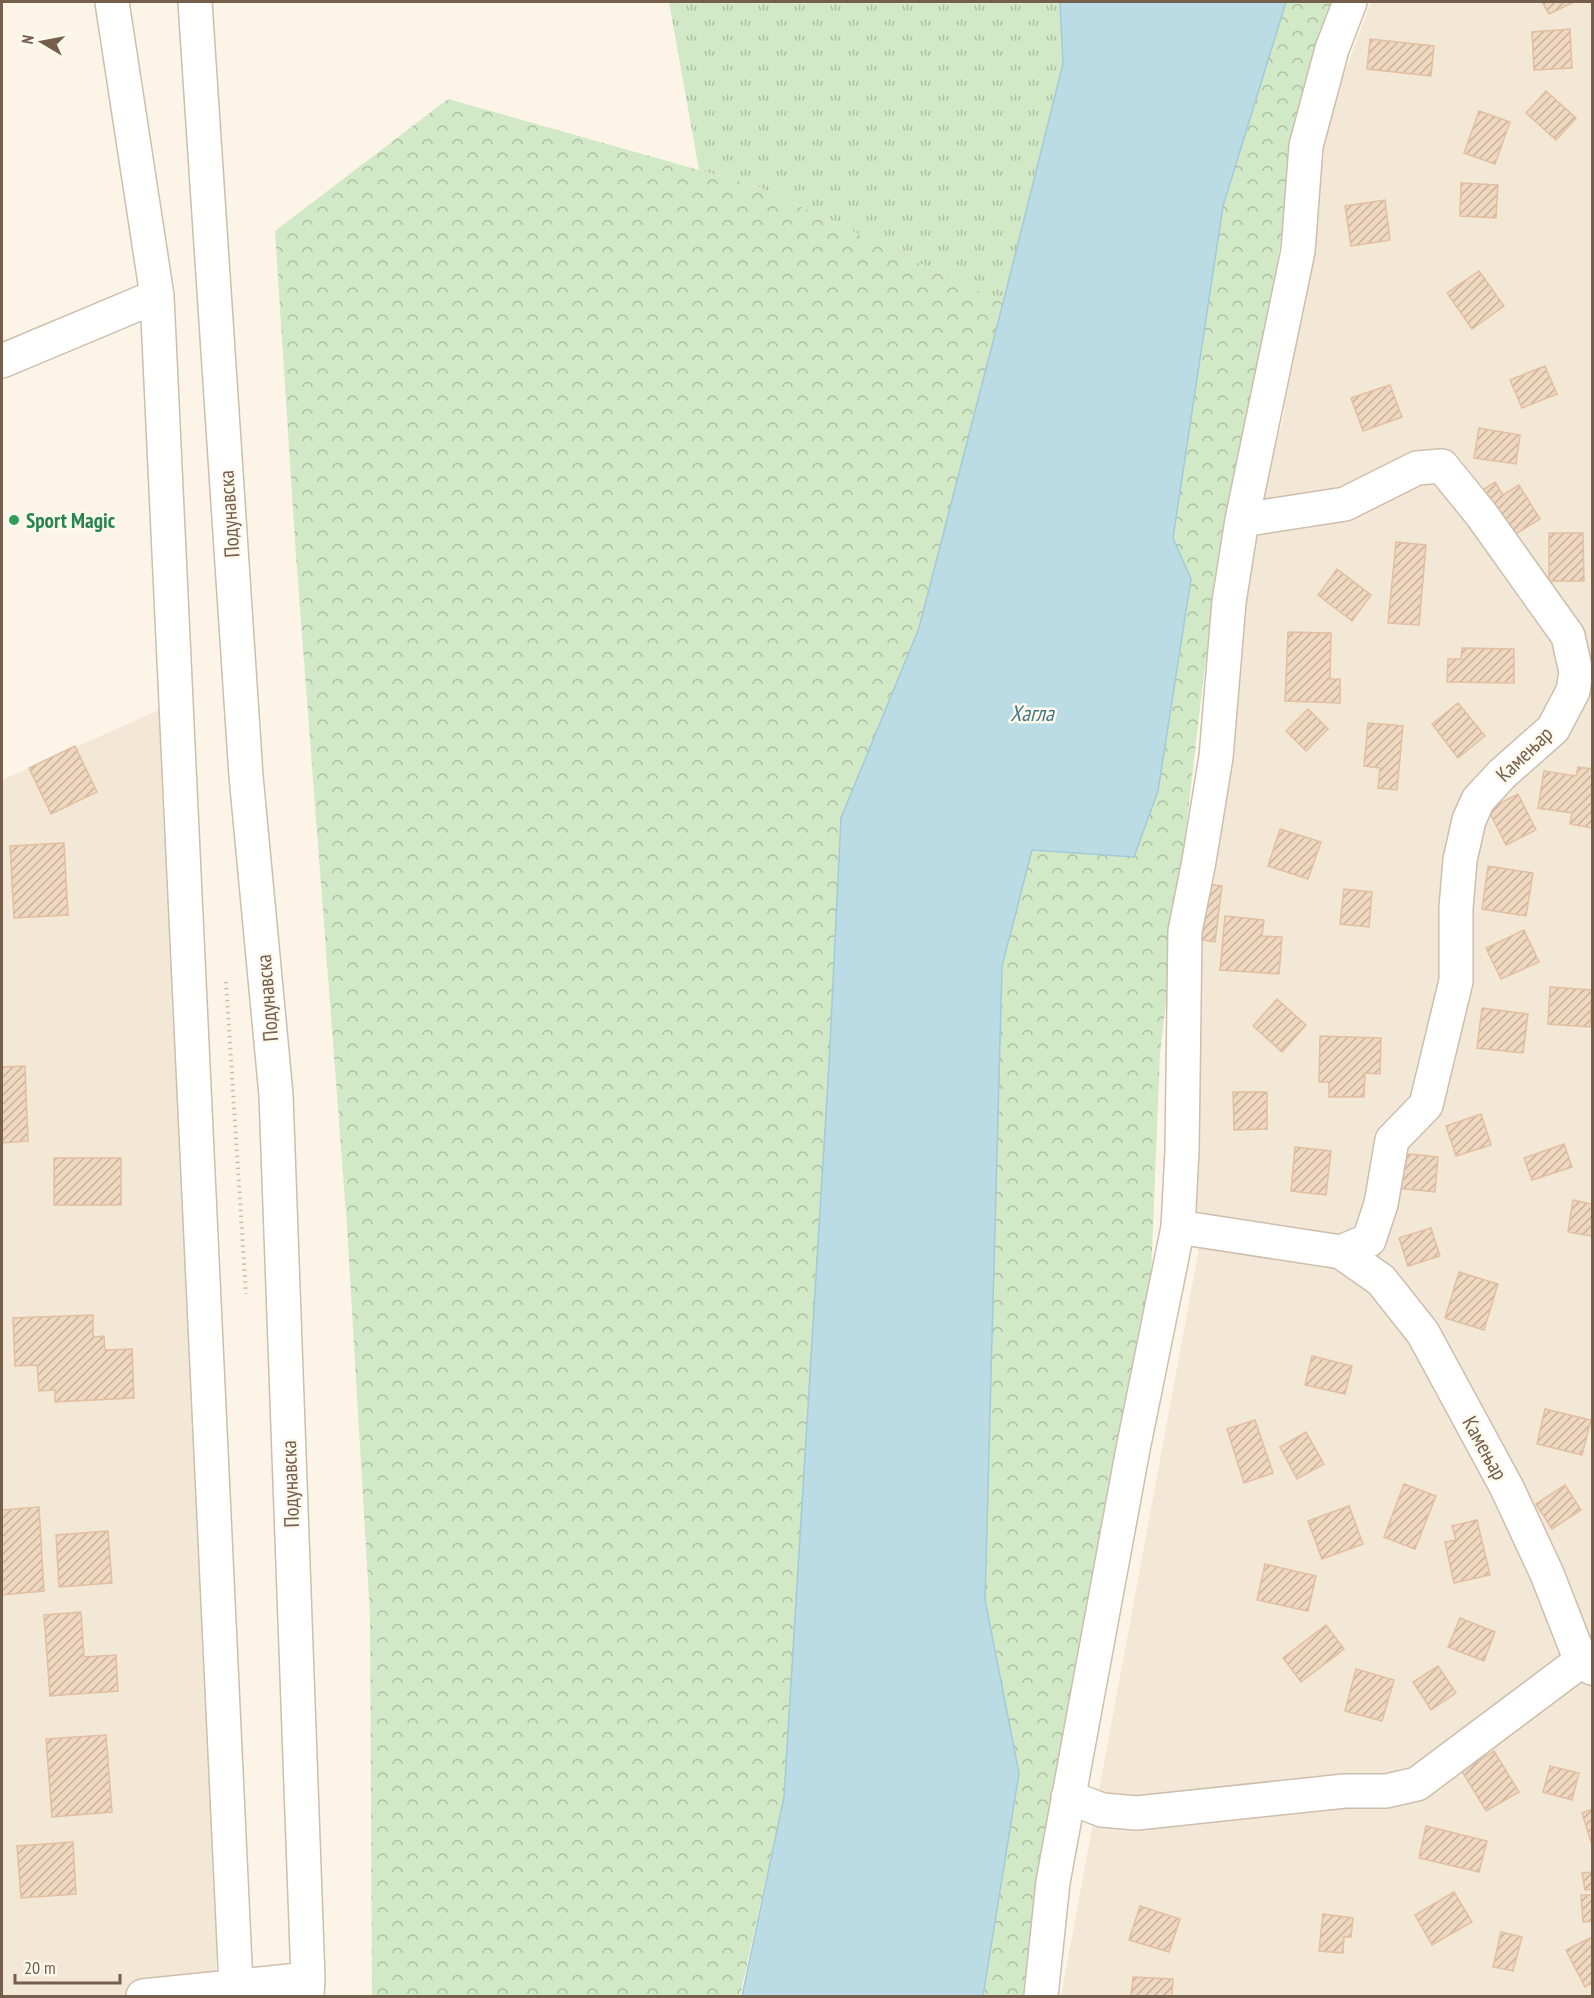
<svg xmlns="http://www.w3.org/2000/svg" width="1594" height="1998" font-family="'PT Sans Narrow',sans-serif">
<style>
.residential{fill:#f3e8d6}
.grass{fill:url(#grass-tufts)}
.forest{fill:url(#forest-crowns)}
.water{fill:#bcdce5;stroke:#a3cad6;stroke-width:1.5}
.building{fill:url(#building-hatch);stroke:#e2bfa1;stroke-width:1.5}
.lines{fill:none;stroke-linecap:round;stroke-linejoin:round}
.minor-casing{stroke:#cdbeae;stroke-width:36}
.path{stroke:#d5baa3;stroke-width:4;stroke-dasharray:1.5 4.5;stroke-linecap:butt}
.minor{stroke:#fff;stroke-width:33}
.leisure-dot{fill:#2e9e5b;stroke:#fef9ed;stroke-width:2}
.labels{text-anchor:middle;dominant-baseline:central;stroke-width:5;stroke-linejoin:round;paint-order:stroke}
.street-label{font-size:21px;fill:#755e4c;stroke:#fef9ed}
.leisure-label{font-size:21px;font-weight:bold;fill:#27864d;stroke:#fef9ed;text-anchor:start}
.water-label{font-size:22px;font-style:italic;fill:#477887;stroke:#fef9ed}
</style>
<defs>
<pattern id="grass-tufts" width="24" height="20" patternUnits="userSpaceOnUse" patternTransform="scale(1.5)"><rect width="24" height="20" fill="#d1e9c6"/><path d="M3 7l-1-3M5 7V3M7 7l1-3M15 17l-1-3M17 17v-4M19 17l1-3" fill="none" stroke="#aec0a3"/></pattern>
<pattern id="forest-crowns" width="20" height="18" patternUnits="userSpaceOnUse" patternTransform="scale(1.5)"><rect width="20" height="18" fill="#d1e9c6"/><path d="M2 6a3 3 0 1 1 6 0M12 15a3 3 0 1 1 6 0" fill="none" stroke="#aec0a3"/></pattern>
<pattern id="building-hatch" width="6" height="6" patternUnits="userSpaceOnUse" patternTransform="scale(1.5)"><rect width="6" height="6" fill="#f0d7c0"/><path d="M-1 1l2-2M0 6l6-6M5 7l2-2" fill="none" stroke="#c7b29e"/></pattern>
</defs>
<rect width="100%" height="100%" fill="#fcf5e7"/>
<!-- residential -->
<path class="residential" d="M 1371,2 L 1592,2 L 1592,1996 L 1061,1996 L 1198,1254 L 1194,1142 L 1197,922 L 1245,539 L 1282,424 L 1312,230 L 1323,129 Z
M 170,705 L 223,1868 L 214,1996 L 2,1996 L 2,780 Z"/>
<!-- grass -->
<path class="grass" d="M 669,2 L 1060,2 L 1063,63 L 1003,303 L 759,187 L 699,170 Z"/>
<!-- forest -->
<path class="forest" d="M 1286,2 L 1337,2 L 1310,66 L 1273,288 L 1205,665 L 1160,1054 L 1150,1300 L 1035,1893 L 1023,1996 L 983,1996 L 1019,1773 L 985,1600 L 1002,966 L 1032,850 L 1134,857 L 1158,791 L 1191,579 L 1173,538 L 1223,206 Z
M 448,99 L 759,187 L 1003,303 L 919,628 L 841,818 L 806,1524 L 784,1797 L 740,1996 L 372,1996 L 370,1616 L 347,1226 L 296,556 L 275,231 Z"/>
<!-- water -->
<path class="water" d="M 1060,2 L 1286,2 L 1223,206 L 1173,538 L 1191,579 L 1158,791 L 1134,857 L 1032,850 L 1002,966 L 985,1600 L 1019,1773 L 983,1996 L 742,1996 L 784,1797 L 829,1065 L 841,818 L 919,628 L 1003,303 L 1063,64 Z"/>
<!-- building -->
<path class="building" d="M 1542,2 L 1574,2 L 1549,14 Z
M 1570,29 L 1572,68 L 1534,70 L 1532,32 Z
M 1370,39 L 1434,46 L 1431,76 L 1367,69 Z
M 1546,91 L 1576,118 L 1556,140 L 1526,113 Z
M 1479,111 L 1510,122 L 1495,164 L 1464,153 Z
M 1461,183 L 1498,185 L 1496,218 L 1460,216 Z
M 1385,200 L 1390,240 L 1351,246 L 1345,206 Z
M 1479,271 L 1504,306 L 1472,329 L 1447,293 Z
M 1545,366 L 1557,394 L 1522,408 L 1510,380 Z
M 1390,385 L 1402,417 L 1363,431 L 1351,398 Z
M 1479,428 L 1520,435 L 1516,464 L 1474,458 Z
M 1495,482 L 1503,495 L 1519,485 L 1540,519 L 1511,537 L 1481,491 Z
M 1549,533 L 1583,533 L 1584,581 L 1549,581 Z
M 1396,542 L 1426,545 L 1419,625 L 1388,623 Z
M 1337,569 L 1371,595 L 1352,621 L 1318,595 Z
M 1288,632 L 1331,633 L 1330,679 L 1340,679 L 1340,703 L 1285,701 Z
M 1462,648 L 1514,649 L 1514,683 L 1447,682 L 1448,659 L 1461,659 Z
M 1458,703 L 1485,736 L 1458,758 L 1432,724 Z
M 1308,709 L 1328,729 L 1306,751 L 1286,731 Z
M 1368,723 L 1403,726 L 1397,790 L 1378,788 L 1380,768 L 1364,766 Z
M 75,746 L 97,792 L 51,814 L 29,768 Z
M 1578,767 L 1592,769 L 1592,828 L 1570,824 L 1572,813 L 1538,808 L 1544,771 L 1576,776 Z
M 1518,794 L 1536,830 L 1506,845 L 1488,809 Z
M 1280,829 L 1321,842 L 1308,879 L 1268,866 Z
M 64,843 L 68,915 L 14,918 L 10,846 Z
M 1488,866 L 1533,873 L 1526,916 L 1482,909 Z
M 1208,884 L 1222,886 L 1215,942 L 1189,938 Z
M 1344,889 L 1372,892 L 1369,927 L 1340,924 Z
M 1225,916 L 1264,920 L 1262,936 L 1282,937 L 1279,974 L 1220,970 Z
M 1524,930 L 1539,962 L 1501,979 L 1486,948 Z
M 1550,987 L 1592,990 L 1590,1027 L 1548,1024 Z
M 1277,999 L 1306,1025 L 1282,1052 L 1253,1026 Z
M 1482,1008 L 1528,1014 L 1523,1053 L 1477,1048 Z
M 1320,1036 L 1381,1038 L 1380,1074 L 1365,1073 L 1364,1097 L 1329,1097 L 1329,1082 L 1319,1082 Z
M 25,1066 L 28,1141 L 2,1143 L 2,1067 Z
M 1233,1092 L 1267,1092 L 1267,1129 L 1234,1130 Z
M 1481,1114 L 1491,1145 L 1456,1156 L 1446,1126 Z
M 1564,1144 L 1572,1167 L 1532,1180 L 1524,1158 Z
M 1295,1147 L 1331,1151 L 1326,1195 L 1291,1191 Z
M 1400,1153 L 1438,1157 L 1435,1192 L 1396,1188 Z
M 54,1158 L 121,1158 L 121,1205 L 54,1205 Z
M 1573,1200 L 1592,1204 L 1592,1236 L 1568,1232 Z
M 1431,1228 L 1440,1256 L 1408,1266 L 1399,1238 Z
M 1459,1272 L 1498,1284 L 1484,1330 L 1445,1318 Z
M 93,1315 L 93,1337 L 104,1336 L 105,1350 L 132,1349 L 134,1398 L 55,1402 L 55,1390 L 39,1391 L 37,1365 L 15,1366 L 13,1318 Z
M 1312,1356 L 1352,1366 L 1345,1394 L 1305,1385 Z
M 1545,1409 L 1591,1420 L 1582,1455 L 1537,1444 Z
M 1255,1420 L 1273,1473 L 1244,1483 L 1227,1429 Z
M 1306,1432 L 1324,1464 L 1297,1479 L 1280,1447 Z
M 1404,1484 L 1436,1496 L 1415,1549 L 1384,1537 Z
M 1565,1485 L 1581,1510 L 1552,1529 L 1536,1504 Z
M 1349,1506 L 1363,1544 L 1322,1559 L 1308,1521 Z
M 39,1507 L 44,1591 L 2,1595 L 2,1510 Z
M 1477,1520 L 1490,1575 L 1454,1583 L 1445,1542 L 1456,1540 L 1452,1526 Z
M 108,1531 L 112,1583 L 59,1587 L 56,1535 Z
M 1265,1564 L 1316,1576 L 1308,1611 L 1257,1600 Z
M 81,1612 L 84,1657 L 116,1655 L 118,1691 L 50,1696 L 44,1615 Z
M 1460,1618 L 1495,1632 L 1484,1661 L 1448,1647 Z
M 1326,1625 L 1344,1649 L 1301,1682 L 1283,1658 Z
M 1438,1666 L 1456,1693 L 1431,1710 L 1413,1682 Z
M 1356,1669 L 1394,1680 L 1382,1721 L 1345,1711 Z
M 106,1735 L 112,1812 L 52,1817 L 46,1739 Z
M 1494,1751 L 1519,1792 L 1486,1811 L 1462,1771 Z
M 1550,1766 L 1579,1773 L 1572,1800 L 1543,1792 Z
M 1592,1809 L 1592,1845 L 1582,1813 Z
M 1426,1826 L 1487,1841 L 1479,1872 L 1419,1858 Z
M 73,1842 L 76,1894 L 21,1898 L 17,1846 Z
M 1592,1872 L 1592,1889 L 1585,1890 L 1582,1873 Z
M 1454,1892 L 1472,1922 L 1432,1945 L 1415,1915 Z
M 1581,1895 L 1592,1895 L 1592,1921 L 1583,1922 Z
M 1140,1906 L 1180,1919 L 1169,1952 L 1129,1940 Z
M 1323,1914 L 1353,1918 L 1351,1937 L 1344,1937 L 1343,1953 L 1319,1951 Z
M 1501,1932 L 1522,1937 L 1513,1971 L 1493,1967 Z
M 1592,1937 L 1592,1983 L 1585,1987 L 1566,1950 Z
M 1133,1977 L 1173,1979 L 1172,1996 L 1131,1996 Z"/>
<g class="lines">
<defs>
<path id="minor" d="M 112,2 L 157,296 L 236,1986
M 195,2 L 246,776 L 276,1095 L 308,1979 L 307,1996
M 2,361 L 157,296
M 1242,520 L 1345,504 L 1417,468 L 1442,466 L 1481,514 L 1568,636 L 1576,672 L 1573,691 L 1553,729 L 1502,774 L 1478,800 L 1469,820 L 1460,860 L 1456,908 L 1456,981 L 1426,1105 L 1392,1140 L 1381,1204 L 1369,1240 L 1341,1252
M 1178,1227 L 1341,1252 L 1381,1280 L 1423,1333 L 1507,1488 L 1547,1574 L 1581,1661 L 1592,1668
M 1068,1797 L 1102,1810 L 1137,1813 L 1345,1791 L 1386,1791 L 1417,1784 L 1581,1661
M 143,1996 L 308,1979
M 1041,1996 L 1053,1882 L 1133,1449 L 1178,1227 L 1182,1151 L 1185,931 L 1199,861 L 1216,757 L 1229,602 L 1242,520 L 1298,251 L 1306,146 L 1332,49 L 1350,2"/>
</defs>
<!-- minor casing -->
<use href="#minor" class="minor-casing"/>
<!-- path -->
<path class="path" d="M 226,982 L 246,1294"/>
<!-- minor -->
<use href="#minor" class="minor"/>
</g>
<!-- markers -->
<circle class="leisure-dot" cx="14" cy="520" r="6"/>
<g class="labels">
<!-- street labels -->
<g class="street-label">
<text transform="translate(229 514) rotate(-94)">Подунавска</text>
<text transform="translate(1524 754) rotate(-44)">Камењар</text>
<text transform="translate(267 998) rotate(-95)">Подунавска</text>
<text transform="translate(1485 1448) rotate(61)">Камењар</text>
<text transform="translate(290 1484) rotate(-92)">Подунавска</text>
</g>
<!-- leisure labels -->
<g class="leisure-label">
<text x="26" y="520">Sport Magic</text>
</g>
<!-- water labels -->
<g class="water-label">
<text x="1032" y="713">Хагла</text>
</g>
</g>
<!-- border -->
<rect width="1594" height="1998" fill="none" stroke="#755e4c" stroke-width="6"/>
<!-- north arrow -->
<g transform="translate(42 42) rotate(280)" stroke="#fef9ed" stroke-width="4.5" paint-order="stroke">
<path d="M0-4.5L10 22L0 15L-10 22Z" fill="#755e4c"/>
<text y="-9" font-size="16" font-weight="bold" text-anchor="middle" fill="#755e4c">N</text>
</g>
<!-- scale -->
<path d="M15 1974v9h105v-9" fill="none" stroke="#755e4c" stroke-width="3"/>
<text x="24" y="1974" font-size="18" fill="#755e4c" stroke="#fef9ed" stroke-width="4.5" paint-order="stroke">20 m</text>
</svg>
